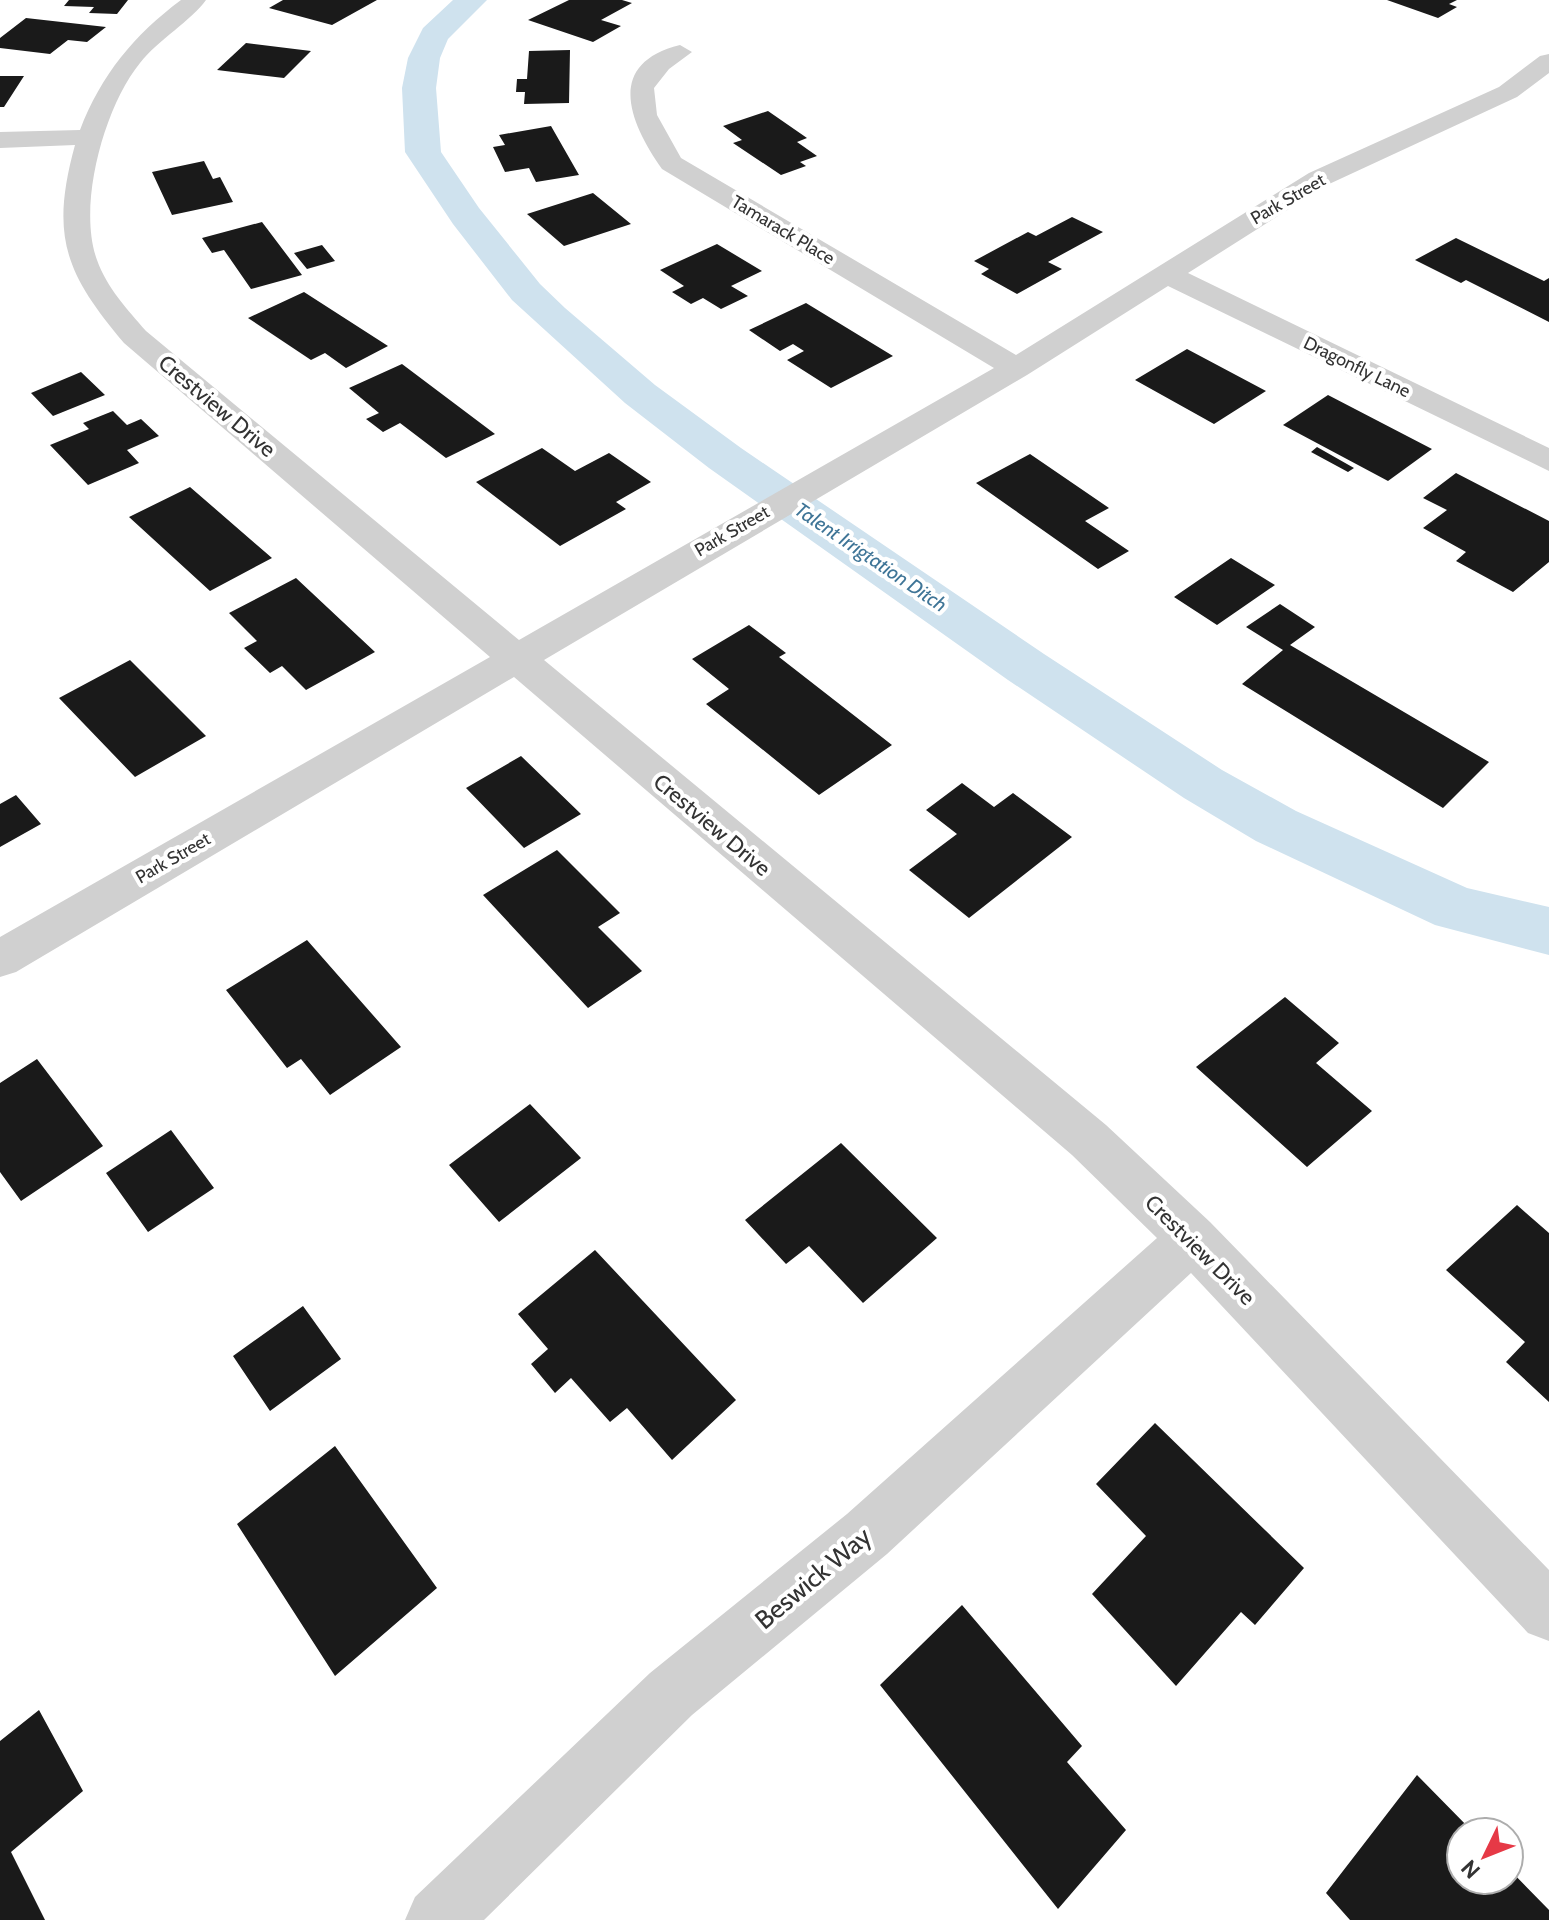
<svg xmlns="http://www.w3.org/2000/svg" width="1549" height="1920" font-family="Cabin,sans-serif">
<style>
.lines{fill:none;stroke-linecap:round;stroke-linejoin:round}
.canal{fill:#cfe2ee;fill-rule:evenodd}
.building{fill:#1a1a1a}
.minor{fill:#d0d0d0;fill-rule:evenodd}
.labels{text-anchor:middle;dominant-baseline:central;stroke-width:8;stroke-linejoin:round;paint-order:stroke}
.far-street-label{font-size:18px;fill:#333;stroke:#fff}
.far-water-label{font-size:20px;font-style:italic;fill:#3f7597;stroke:#fff}
.street-label{font-size:22px;fill:#333;stroke:#fff}
.near-street-label{font-size:26px;fill:#333;stroke:#fff}
</style>
<rect width="100%" height="100%" fill="#fff"/>
<g class="lines">
<!-- canal -->
<path class="canal" d="M 453,0 L 487,0 L 448,39 L 440,58 L 436,88 L 441,152 L 479,208 L 540,284 L 565,308 L 655,385 L 741,448 L 1044,654 L 1222,770 L 1296,811 L 1467,888 L 1549,907 L 1549,955 L 1435,925 L 1256,841 L 1184,798 L 1008,680 L 709,468 L 625,403 L 512,300 L 453,224 L 405,152 L 402,88 L 408,58 L 423,28 Z"/>
</g>
<!-- building -->
<path class="building" d="M 69,0 L 128,0 L 117,14 L 89,13 L 94,7 L 64,6 Z
M 283,0 L 377,0 L 332,25 L 269,8 Z
M 569,0 L 622,0 L 632,3 L 601,20 L 621,26 L 593,42 L 528,20 Z
M 1387,0 L 1457,0 L 1449,4 L 1457,7 L 1438,18 Z
M 26,18 L 106,27 L 87,42 L 68,40 L 50,54 L 0,48 L 0,38 Z
M 246,43 L 311,51 L 284,78 L 217,70 Z
M 570,50 L 569,103 L 524,104 L 525,92 L 516,92 L 517,79 L 527,79 L 529,51 Z
M 0,76 L 24,76 L 4,107 L 0,107 Z
M 768,111 L 807,138 L 797,142 L 817,156 L 800,162 L 806,166 L 781,175 L 733,143 L 742,140 L 723,126 Z
M 551,126 L 579,175 L 536,182 L 529,168 L 505,172 L 493,147 L 505,145 L 499,135 Z
M 204,161 L 213,179 L 220,177 L 233,202 L 172,215 L 152,172 Z
M 593,193 L 631,224 L 564,246 L 527,214 Z
M 1072,217 L 1103,232 L 1048,262 L 1062,269 L 1017,294 L 981,274 L 989,269 L 974,261 L 1028,232 L 1036,236 Z
M 262,222 L 302,275 L 251,289 L 224,250 L 212,253 L 202,238 Z
M 1456,238 L 1544,281 L 1549,278 L 1549,322 L 1466,280 L 1461,283 L 1415,260 Z
M 717,244 L 762,271 L 731,286 L 748,296 L 721,309 L 703,298 L 691,304 L 672,292 L 684,286 L 660,270 Z
M 322,245 L 335,261 L 307,269 L 294,253 Z
M 304,292 L 388,346 L 346,368 L 325,353 L 311,360 L 248,318 Z
M 806,303 L 893,356 L 831,388 L 787,360 L 804,351 L 793,344 L 780,351 L 749,330 Z
M 1187,349 L 1266,391 L 1214,424 L 1135,380 Z
M 402,364 L 495,434 L 446,458 L 400,423 L 383,432 L 366,419 L 379,413 L 349,388 Z
M 81,372 L 105,395 L 53,416 L 31,393 Z
M 1328,395 L 1432,449 L 1388,481 L 1283,425 Z
M 113,411 L 127,425 L 141,419 L 159,436 L 127,450 L 139,463 L 88,485 L 50,445 L 89,429 L 83,423 Z
M 1317,447 L 1354,468 L 1348,472 L 1311,452 Z
M 542,448 L 575,471 L 609,453 L 651,482 L 616,502 L 626,509 L 560,546 L 476,482 Z
M 1030,454 L 1109,508 L 1085,521 L 1129,551 L 1098,569 L 976,483 Z
M 1456,473 L 1549,521 L 1549,562 L 1513,592 L 1456,561 L 1466,552 L 1423,528 L 1447,510 L 1423,498 Z
M 190,487 L 272,558 L 210,591 L 129,517 Z
M 1231,558 L 1275,585 L 1217,625 L 1174,597 Z
M 296,578 L 375,652 L 306,690 L 282,666 L 270,673 L 244,648 L 257,641 L 229,613 Z
M 1280,604 L 1315,627 L 1290,645 L 1489,762 L 1443,808 L 1242,684 L 1283,650 L 1246,627 Z
M 749,625 L 786,653 L 779,657 L 892,745 L 819,795 L 706,704 L 729,689 L 692,659 Z
M 130,660 L 206,736 L 135,777 L 59,698 Z
M 521,756 L 581,814 L 524,848 L 466,788 Z
M 962,783 L 994,807 L 1013,793 L 1072,837 L 969,918 L 909,870 L 957,834 L 926,810 Z
M 16,795 L 41,824 L 0,847 L 0,804 Z
M 557,850 L 620,913 L 598,927 L 642,971 L 588,1008 L 483,895 Z
M 307,940 L 401,1047 L 330,1095 L 301,1059 L 287,1068 L 226,990 Z
M 1285,997 L 1339,1043 L 1316,1063 L 1372,1111 L 1307,1167 L 1196,1067 Z
M 37,1059 L 103,1146 L 21,1201 L 0,1172 L 0,1083 Z
M 530,1104 L 581,1158 L 499,1222 L 449,1165 Z
M 171,1130 L 214,1188 L 148,1232 L 106,1173 Z
M 841,1143 L 937,1238 L 863,1303 L 809,1246 L 786,1264 L 745,1220 Z
M 1517,1205 L 1549,1233 L 1549,1402 L 1506,1362 L 1525,1342 L 1446,1270 Z
M 595,1250 L 736,1400 L 672,1460 L 627,1408 L 610,1422 L 571,1378 L 555,1393 L 531,1364 L 548,1349 L 518,1314 Z
M 303,1306 L 341,1359 L 270,1411 L 233,1356 Z
M 1155,1423 L 1304,1568 L 1255,1625 L 1241,1612 L 1176,1686 L 1092,1594 L 1146,1536 L 1096,1484 Z
M 335,1446 L 437,1588 L 335,1676 L 237,1524 Z
M 962,1605 L 1082,1746 L 1067,1762 L 1126,1830 L 1058,1909 L 880,1685 Z
M 39,1710 L 83,1791 L 11,1852 L 45,1920 L 0,1920 L 0,1741 Z
M 1417,1775 L 1473,1832 L 1461,1832 L 1461,1880 L 1509,1880 L 1509,1869 L 1549,1910 L 1549,1920 L 1350,1920 L 1326,1893 Z"/>
<g class="lines">
<!-- minor -->
<path class="minor" d="M 181,0 L 206,0 C 192,20 158,40 140,63 C 104,107 77,206 97,260 C 107,288 127,309 146,331 L 519,640 L 994,368 L 662,169 C 630,123 604,64 680,45 L 692,52 L 669,69 L 654,88 L 657,115 L 681,158 L 1016,355 L 1309,173 L 1499,87 L 1540,56 L 1549,54 L 1549,73 L 1517,97 L 1327,185 L 1188,273 L 1549,448 L 1549,471 L 1168,286 L 1027,375 L 544,660 L 1106,1125 L 1210,1222 L 1549,1570 L 1549,1641 L 1528,1633 L 1191,1273 L 887,1554 L 692,1715 L 484,1920 L 405,1920 L 415,1897 L 650,1673 L 847,1514 L 1157,1238 L 1072,1155 L 514,677 L 16,972 L 0,977 L 0,937 L 490,657 L 124,343 C 65,273 50,236 75,145 L 0,148 L 0,132 L 80,130 C 101,75 134,35 181,0 Z"/>
</g>
<g class="labels">
<!-- far-street labels -->
<g class="far-street-label">
<text transform="translate(1288 199) rotate(-30)">Park Street</text>
<text transform="translate(783 230) rotate(31)">Tamarack Place</text>
<text transform="translate(1357 367) rotate(26)">Dragonfly Lane</text>
<text transform="translate(732 531) rotate(-30)">Park Street</text>
<text transform="translate(173 858) rotate(-30)">Park Street</text>
</g>
<!-- far-water labels -->
<g class="far-water-label">
<text transform="translate(871 557) rotate(34)">Talent Irrigtation Ditch</text>
</g>
<!-- street labels -->
<g class="street-label">
<text transform="translate(217 406) rotate(40)">Crestview Drive</text>
<text transform="translate(712 825) rotate(40)">Crestview Drive</text>
<text transform="translate(1200 1250) rotate(45)">Crestview Drive</text>
</g>
<!-- near-street labels -->
<g class="near-street-label">
<text transform="translate(813 1578) rotate(-40)">Beswick Way</text>
</g>
</g>
<!-- north arrow -->
<g transform="translate(1485 1856) rotate(227)"><circle r="38" fill="#ffffff" stroke="#adadad" stroke-width="2"/>
<path d="M0-6L14 30L0 20L-14 30Z" fill="#e63946"/>
<text y="-12" font-size="22" font-weight="bold" text-anchor="middle" fill="#333333">N</text>
</g>
</svg>
